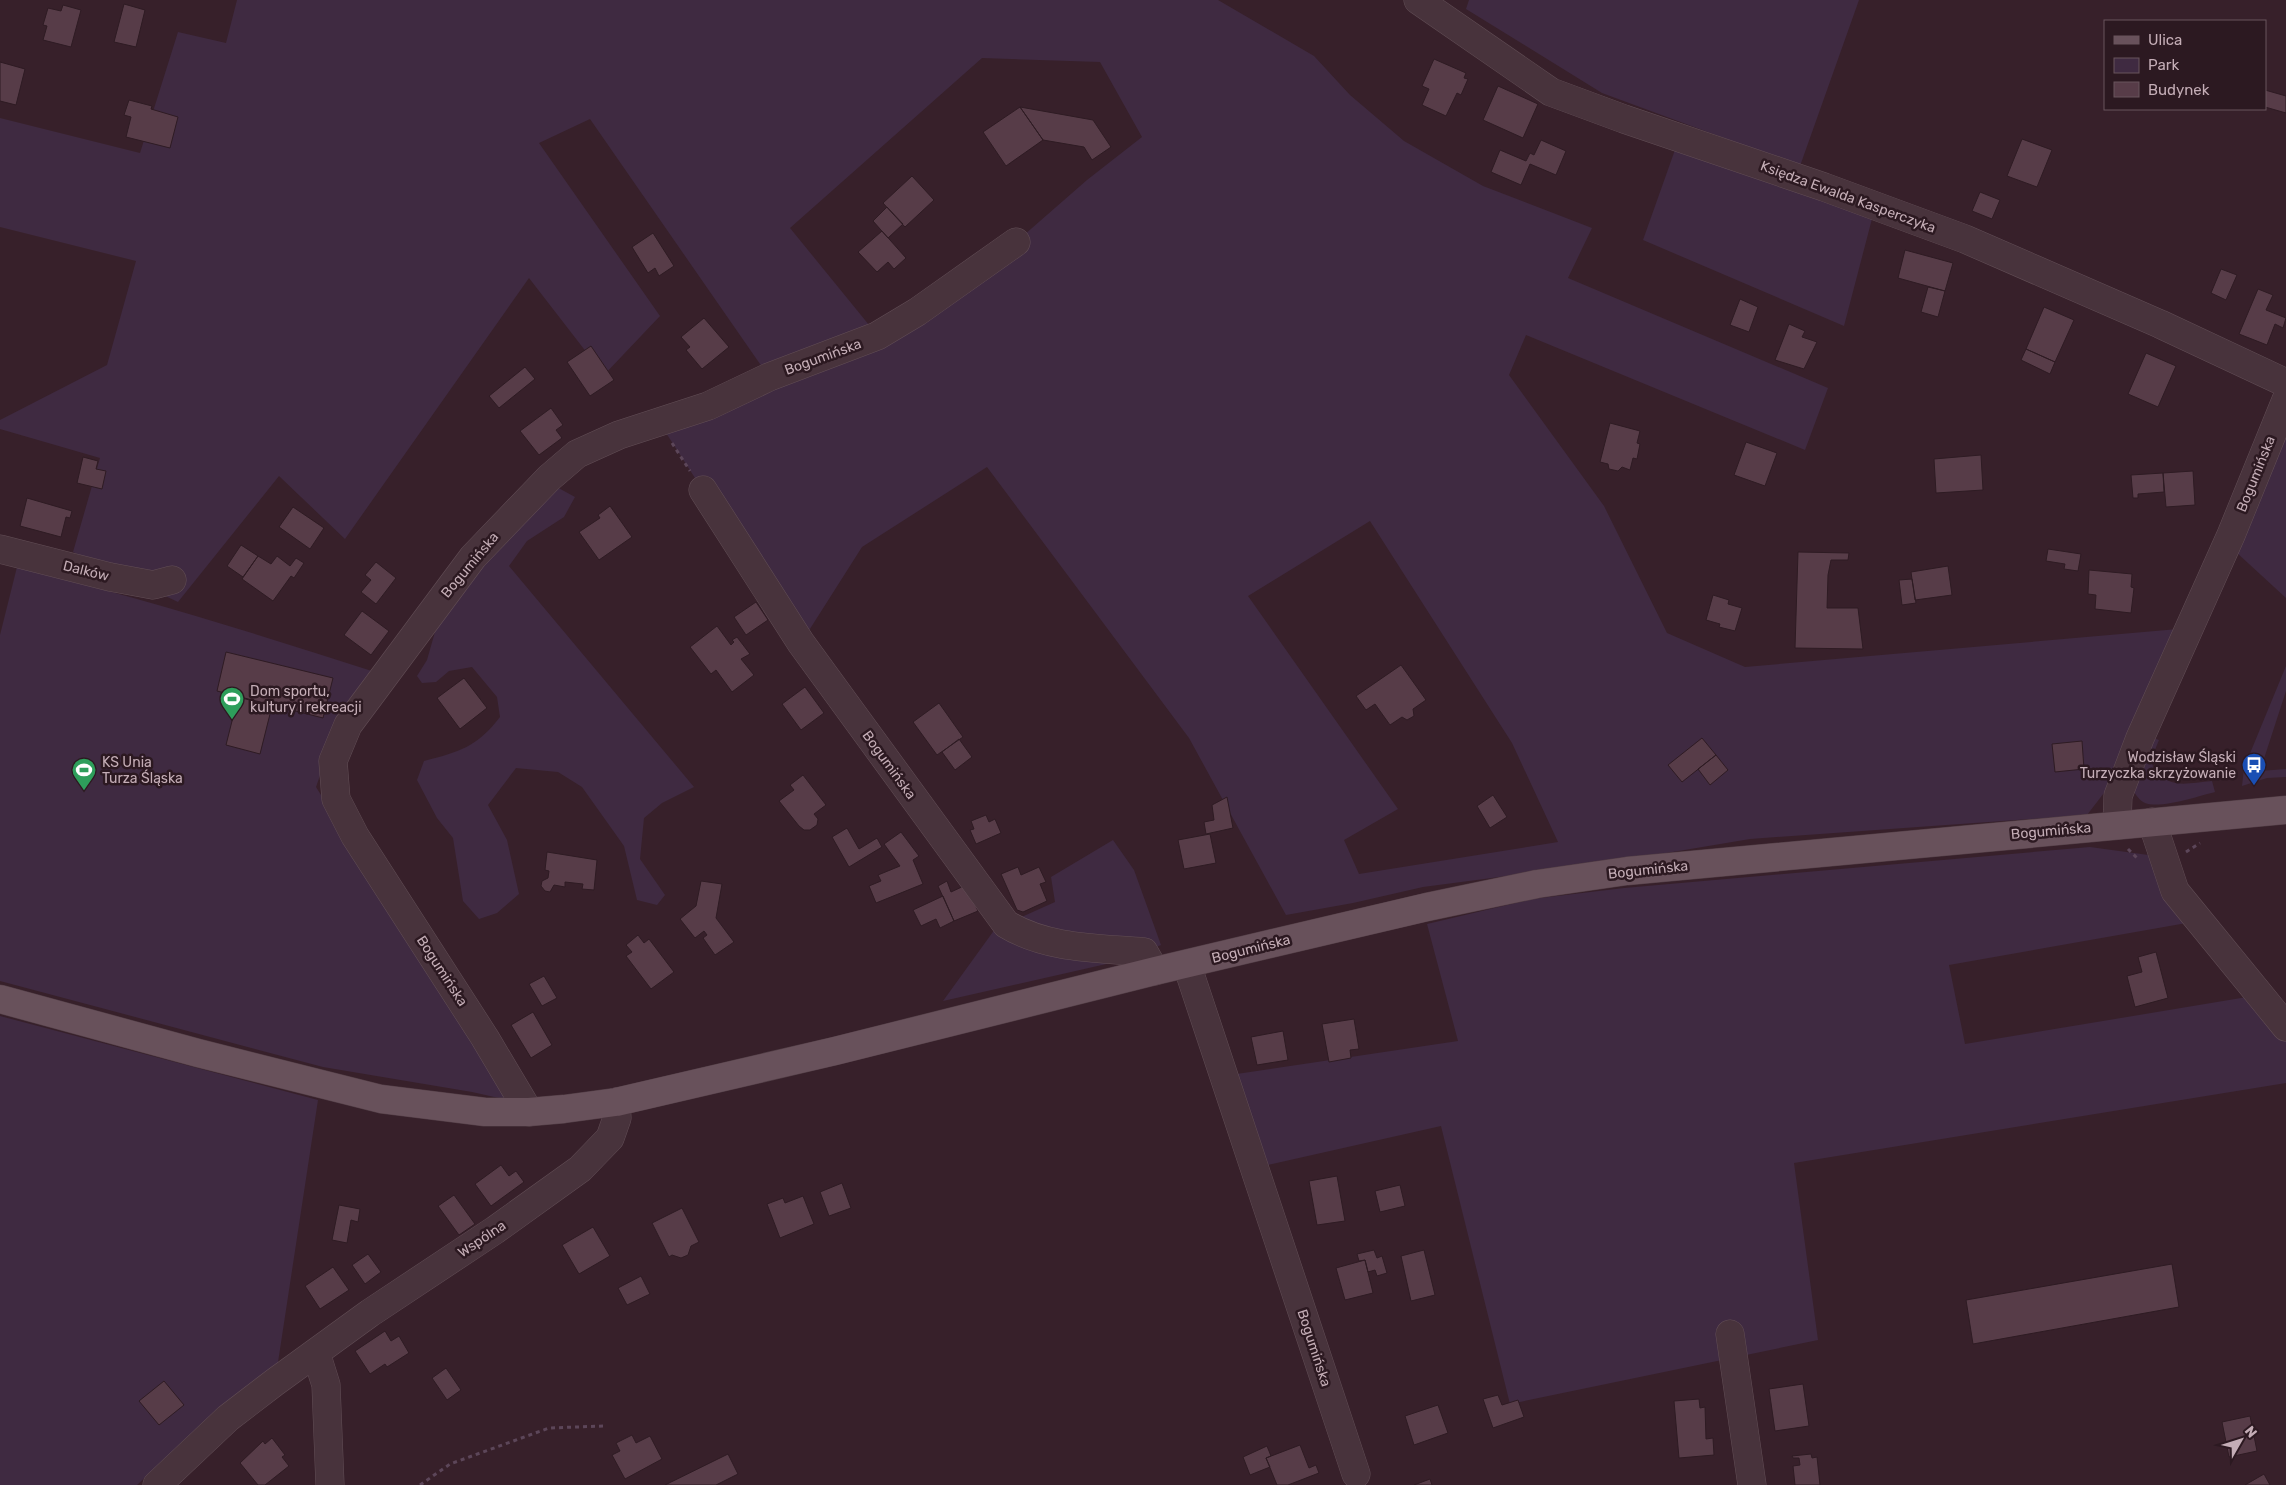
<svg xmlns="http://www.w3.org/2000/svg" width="2286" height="1485" font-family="Rubik,sans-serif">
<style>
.green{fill:#3f2a41;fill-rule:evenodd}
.building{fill:#573c48;stroke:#2e1b23}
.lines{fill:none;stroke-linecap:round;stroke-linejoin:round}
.minor-casing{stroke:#624e56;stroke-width:29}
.major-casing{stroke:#513d45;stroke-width:29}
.path{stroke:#5c4659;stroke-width:3;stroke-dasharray:4 4;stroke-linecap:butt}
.minor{stroke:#48333c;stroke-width:28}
.major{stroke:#68515b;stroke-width:28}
.labels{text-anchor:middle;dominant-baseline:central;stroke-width:5;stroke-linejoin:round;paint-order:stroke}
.street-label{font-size:14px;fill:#c4adb6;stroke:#2c1921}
.poi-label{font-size:14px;fill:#c4adb6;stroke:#2c1921;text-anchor:start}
</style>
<rect width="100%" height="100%" fill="#37202a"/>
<!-- green -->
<path class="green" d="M 237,0 L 1218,0 L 1314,56 L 1350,95 L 1404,141 L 1483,186 L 1592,228 L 1568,278 L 1828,388 L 1805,450 L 1526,335 L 1509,375 L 1604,506 L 1667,633 L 1745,667 L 2178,629 L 2107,789 L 2087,815 L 1750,839 L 1613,862 L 1423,887 L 1353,903 L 1286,915 L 1189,738 L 987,467 L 862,547 L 801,643 L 659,422 L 769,377 L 590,119 L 539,143 L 660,316 L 604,375 L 529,278 L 345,539 L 279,476 L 178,602 L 73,552 L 100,458 L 0,429 L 0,420 L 107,365 L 136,261 L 0,227 L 0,118 L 140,153 L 178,32 L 226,43 ZM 982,58 L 1100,62 L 1142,137 L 1087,180 L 1016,242 L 878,336 L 790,228 ZM 1370,521 L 1512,743 L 1558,842 L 1359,874 L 1344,840 L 1398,809 L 1248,596 Z
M 1469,0 L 1859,0 L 1800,166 L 1602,93 L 1466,9 Z
M 1676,147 L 1873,215 L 1844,326 L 1643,240 Z
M 2286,431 L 2286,598 L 2236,552 Z
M 553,485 L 575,497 L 564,517 L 527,541 L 509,566 L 694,787 L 662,803 L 644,818 L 640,859 L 665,895 L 657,905 L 637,900 L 624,846 L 582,787 L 558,772 L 516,768 L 488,805 L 507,840 L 519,894 L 497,913 L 479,919 L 463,901 L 453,838 L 437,818 L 417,780 L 424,761 C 459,752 477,747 500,717 L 497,697 L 472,667 L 449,671 L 436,682 L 422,683 L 417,676 L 427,660 L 435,632 L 468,579 Z
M 17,567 C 138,597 257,634 375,672 L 337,727 L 316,787 L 512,1101 L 472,1092 L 323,1067 L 0,981 L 0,635 Z
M 2286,666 L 2286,691 L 2260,771 L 2286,769 L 2286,777 L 2267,778 L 2242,786 L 2244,768 Z
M 2150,737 L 2159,740 L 2152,757 L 2153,768 C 2171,790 2186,783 2212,781 L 2215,792 C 2199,796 2161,809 2145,803 C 2140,801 2137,796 2134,792 Z
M 1113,840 L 1134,870 L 1161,945 L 1124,960 L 943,1001 L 995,929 L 1055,902 L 1051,877 Z
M 2090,847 L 2163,857 L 2198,921 L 1949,965 L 1965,1044 L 2259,995 L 2286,1027 L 2286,1083 L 1794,1163 L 1818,1340 L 1510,1404 L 1441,1126 L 1254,1168 L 1223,1076 L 1458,1041 L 1427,924 L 1532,899 L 1624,888 Z
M 0,1016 L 318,1100 L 275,1382 L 220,1407 L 137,1485 L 0,1485 Z"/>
<!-- building -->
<path class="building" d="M 124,4 L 145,10 L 136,47 L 114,42 Z
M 63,5 L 81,10 L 71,47 L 43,40 L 47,26 L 43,25 L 48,8 L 61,11 Z
M 1434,59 L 1466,73 L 1464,78 L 1468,79 L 1461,95 L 1457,93 L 1446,116 L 1422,105 L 1429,89 L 1422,86 Z
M 0,62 L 25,69 L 16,105 L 0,101 Z
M 1498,86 L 1538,104 L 1523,138 L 1483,120 Z
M 2265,90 L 2286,96 L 2286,113 L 2265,107 Z
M 129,100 L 152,106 L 151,109 L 178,117 L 170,148 L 126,137 L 131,117 L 124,115 Z
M 1020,107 L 1093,120 L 1111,147 L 1092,160 L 1084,147 L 1043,140 Z
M 1020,107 L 1043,140 L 1006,166 L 983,132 Z
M 2022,139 L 2052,150 L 2037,187 L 2007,176 Z
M 1541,140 L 1566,151 L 1556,175 L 1530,164 L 1521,185 L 1491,172 L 1500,150 L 1526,161 L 1530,153 L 1534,155 Z
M 912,176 L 934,200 L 905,227 L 883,203 Z
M 1980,192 L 2000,200 L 1992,219 L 1972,211 Z
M 887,207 L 903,224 L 888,238 L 873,221 Z
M 882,231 L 906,258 L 894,269 L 888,262 L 877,272 L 858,252 Z
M 653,233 L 674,266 L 659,276 L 655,268 L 648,273 L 632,247 Z
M 1905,250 L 1953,263 L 1945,291 L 1898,278 Z
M 2221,269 L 2237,275 L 2226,300 L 2211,293 Z
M 1928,287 L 1945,291 L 1938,317 L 1921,312 Z
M 2258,289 L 2273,295 L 2266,310 L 2286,318 L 2283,328 L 2275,324 L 2267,345 L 2239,334 Z
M 1740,299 L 1758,307 L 1749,332 L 1730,325 Z
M 2044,307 L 2074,320 L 2055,362 L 2026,349 Z
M 704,318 L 729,347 L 702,369 L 686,350 L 690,347 L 681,337 Z
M 1789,324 L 1805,331 L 1802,337 L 1817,342 L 1804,369 L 1775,360 Z
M 591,346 L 614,380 L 590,396 L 567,362 Z
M 2026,349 L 2055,362 L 2050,374 L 2021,360 Z
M 2146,353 L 2176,366 L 2158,407 L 2128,394 Z
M 525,367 L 535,379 L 499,408 L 489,396 Z
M 551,408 L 563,425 L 556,430 L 562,438 L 539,455 L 520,431 Z
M 1610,423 L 1640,431 L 1637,443 L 1640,444 L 1637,459 L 1633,458 L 1630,470 L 1622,467 L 1618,471 L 1609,469 L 1608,464 L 1600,462 Z
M 1746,442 L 1777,453 L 1765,486 L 1734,475 Z
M 1981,455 L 1983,490 L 1936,493 L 1934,459 Z
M 83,457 L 98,461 L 96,469 L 106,471 L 102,489 L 77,483 Z
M 2193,471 L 2195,505 L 2166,507 L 2163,473 Z
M 2163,473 L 2164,492 L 2138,494 L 2138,498 L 2133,498 L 2131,475 Z
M 27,498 L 72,511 L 70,518 L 66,517 L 61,537 L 20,526 Z
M 610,506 L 632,537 L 599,560 L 579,532 L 600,518 L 598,515 Z
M 293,507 L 324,528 L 310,549 L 279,527 Z
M 241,545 L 258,556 L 243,577 L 227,566 Z
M 2048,549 L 2081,554 L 2078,571 L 2064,569 L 2065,564 L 2046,561 Z
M 1798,552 L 1849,553 L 1848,560 L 1831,560 L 1828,575 L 1827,608 L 1858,608 L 1863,649 L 1795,648 Z
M 258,556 L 271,564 L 277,556 L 290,566 L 296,558 L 304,563 L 294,578 L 291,576 L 273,601 L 242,579 Z
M 376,562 L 396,578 L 376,604 L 361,592 L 371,580 L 365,575 Z
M 1948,566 L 1952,595 L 1915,600 L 1911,572 Z
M 2089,570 L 2132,574 L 2131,587 L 2134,588 L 2131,613 L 2095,609 L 2096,595 L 2088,594 Z
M 1912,579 L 1916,603 L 1902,605 L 1899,580 Z
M 1713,595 L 1729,600 L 1728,604 L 1742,608 L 1735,631 L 1719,627 L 1720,624 L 1706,620 Z
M 756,602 L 768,620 L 746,635 L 734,617 Z
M 362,611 L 389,631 L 371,655 L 344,635 Z
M 717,626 L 731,645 L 734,642 L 732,640 L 737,637 L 750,654 L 741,659 L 754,675 L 732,692 L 716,670 L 711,674 L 690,647 Z
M 226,652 L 333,678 L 323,718 L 217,691 Z
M 1401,665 L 1426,700 L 1413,709 L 1414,716 L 1407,720 L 1402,717 L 1390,725 L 1375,704 L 1366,710 L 1356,696 Z
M 464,678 L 487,708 L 460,729 L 437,698 Z
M 805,687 L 824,713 L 801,730 L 782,704 Z
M 238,697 L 272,706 L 260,754 L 226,745 Z
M 939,703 L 963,737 L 937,755 L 913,722 Z
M 1702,738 L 1716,755 L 1682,782 L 1668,765 Z
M 959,739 L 972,757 L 955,770 L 942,752 Z
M 2082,741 L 2084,769 L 2055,772 L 2052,744 Z
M 1716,755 L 1728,770 L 1710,785 L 1698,769 Z
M 803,775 L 826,805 L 814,814 L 818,819 L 817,825 L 810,830 L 804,830 L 799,826 L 779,801 L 794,790 L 790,785 Z
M 1493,795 L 1507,817 L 1490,828 L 1477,806 Z
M 1227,797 L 1233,828 L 1206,834 L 1204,822 L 1214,820 L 1212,805 Z
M 986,815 L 989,822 L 995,819 L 1001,833 L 976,844 L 970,830 L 974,829 L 971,821 Z
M 847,828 L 859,849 L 877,838 L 882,847 L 849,867 L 832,837 Z
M 901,832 L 919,856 L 913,860 L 923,884 L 876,903 L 869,886 L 881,881 L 878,875 L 900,866 L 884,844 Z
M 1210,834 L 1216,863 L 1184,869 L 1178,840 Z
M 547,852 L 597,860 L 594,890 L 582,889 L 583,884 L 565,882 L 565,887 L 554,885 L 550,892 L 545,891 L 541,886 L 542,881 L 548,878 L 549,871 L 545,870 Z
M 1018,867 L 1021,875 L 1039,867 L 1046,882 L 1040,884 L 1047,901 L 1023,912 L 1017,910 L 1001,874 Z
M 701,881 L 722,884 L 716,918 L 734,942 L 715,955 L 703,938 L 707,935 L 704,931 L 695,938 L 680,919 L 696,906 Z
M 947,881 L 951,892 L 966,885 L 978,911 L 954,921 L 938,886 Z
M 943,896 L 954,921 L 940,928 L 936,919 L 921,926 L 913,910 Z
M 638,935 L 644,943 L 649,939 L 674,972 L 651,989 L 626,956 L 632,952 L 626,945 Z
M 2156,952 L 2168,998 L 2135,1007 L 2127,976 L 2142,972 L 2138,957 Z
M 544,976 L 557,998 L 542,1006 L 529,984 Z
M 533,1012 L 552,1045 L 531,1058 L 511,1025 Z
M 1354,1019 L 1359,1049 L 1350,1050 L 1351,1058 L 1329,1062 L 1322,1024 Z
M 1283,1031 L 1288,1060 L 1257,1065 L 1251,1037 Z
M 501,1165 L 509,1176 L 516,1171 L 524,1182 L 491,1206 L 475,1184 Z
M 1337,1176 L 1345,1221 L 1317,1225 L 1309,1181 Z
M 842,1183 L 851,1208 L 829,1216 L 820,1192 Z
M 1400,1185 L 1405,1206 L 1380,1212 L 1375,1191 Z
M 454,1195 L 475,1224 L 459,1235 L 438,1206 Z
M 803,1196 L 814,1224 L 780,1238 L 767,1204 L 783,1198 L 785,1203 Z
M 339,1205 L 360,1209 L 358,1222 L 351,1220 L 347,1243 L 332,1240 Z
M 682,1208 L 699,1242 L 691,1246 L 688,1255 L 681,1258 L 672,1255 L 669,1257 L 652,1223 Z
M 593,1227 L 610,1256 L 579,1274 L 562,1245 Z
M 1374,1250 L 1377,1258 L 1382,1256 L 1387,1273 L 1377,1276 L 1375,1270 L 1368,1272 L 1365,1260 L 1359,1261 L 1357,1254 Z
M 1424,1250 L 1435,1295 L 1411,1301 L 1401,1256 Z
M 368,1254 L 381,1272 L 365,1284 L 352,1265 Z
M 1365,1260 L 1373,1293 L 1345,1300 L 1336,1268 Z
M 2172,1264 L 2179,1307 L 1973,1344 L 1966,1300 Z
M 333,1267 L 349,1290 L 320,1309 L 305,1286 Z
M 641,1276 L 650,1294 L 627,1305 L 618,1288 Z
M 385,1331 L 391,1341 L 399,1336 L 409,1353 L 387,1367 L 385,1364 L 370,1374 L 355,1351 Z
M 446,1368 L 461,1390 L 447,1400 L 432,1378 Z
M 164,1381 L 184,1405 L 159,1425 L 139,1401 Z
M 1803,1384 L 1809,1426 L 1775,1431 L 1769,1389 Z
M 1498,1395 L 1502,1405 L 1518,1400 L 1524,1417 L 1493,1428 L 1483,1399 Z
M 1699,1399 L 1700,1408 L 1705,1407 L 1706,1439 L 1713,1438 L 1714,1455 L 1679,1458 L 1674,1401 Z
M 1438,1405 L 1448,1433 L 1414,1445 L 1405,1416 Z
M 2250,1416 L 2257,1451 L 2229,1457 L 2222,1422 Z
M 632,1435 L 636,1443 L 650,1436 L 662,1459 L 625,1479 L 612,1455 L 620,1451 L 616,1443 Z
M 272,1438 L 285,1455 L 282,1457 L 289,1466 L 265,1485 L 258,1485 L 240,1463 L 263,1441 L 265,1444 Z
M 1300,1445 L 1309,1468 L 1316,1465 L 1319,1473 L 1288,1485 L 1277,1485 L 1266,1458 Z
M 1267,1446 L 1271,1456 L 1266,1458 L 1270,1467 L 1250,1475 L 1243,1457 Z
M 728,1454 L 738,1474 L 716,1485 L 665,1485 Z
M 1811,1454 L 1812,1458 L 1817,1457 L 1820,1485 L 1795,1485 L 1793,1466 L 1800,1465 L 1799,1458 L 1793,1458 L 1792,1456 Z
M 2264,1474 L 2270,1485 L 2245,1485 Z
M 1430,1479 L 1432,1485 L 1414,1485 Z"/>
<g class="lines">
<defs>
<path id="minor" d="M 1418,0 L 1551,92 L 1624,119 L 1824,187 L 1965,239 L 2160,324 L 2286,383
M 703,490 L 801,643 L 1006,924 C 1047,949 1097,948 1144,952 L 1155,971
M 0,549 L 110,577 L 153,585 L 172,580
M 2152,822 L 2175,891 L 2286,1027
M 2117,825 L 2118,796 L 2140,738 L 2231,535 L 2286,400
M 1187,965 L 1356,1474
M 529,1112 L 485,1038 L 355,836 L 336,799 L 333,761 L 348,725 L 473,557 L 549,478 L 577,454 L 619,435 L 708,406 L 769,377 L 877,336 L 917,312 L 1016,242
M 1730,1334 L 1752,1485
M 316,1353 L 326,1385 L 330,1485
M 157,1485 L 228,1418 L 275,1382 L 370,1313 L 495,1230 L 580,1169 L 610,1138 L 617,1118 L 616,1102"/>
<path id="major" d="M 0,999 L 198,1053 L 381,1099 L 485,1112 L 529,1112 L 564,1109 L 616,1102 L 835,1051 L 1155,971 L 1427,907 L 1537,884 L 1627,871 L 2286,810"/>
</defs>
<!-- minor casing -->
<use href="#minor" class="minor-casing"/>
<!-- major casing -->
<use href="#major" class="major-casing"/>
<!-- path -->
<path class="path" d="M 672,443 L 690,471
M 2128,849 L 2137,858
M 2186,852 L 2200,843
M 420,1485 L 450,1464 L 549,1428 L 603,1426"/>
<!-- minor -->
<use href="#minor" class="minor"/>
<!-- major -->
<use href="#major" class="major"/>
</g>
<!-- icons -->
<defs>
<symbol id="stadium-pin" viewBox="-11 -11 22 30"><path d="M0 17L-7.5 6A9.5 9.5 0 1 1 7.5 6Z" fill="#2e9e5b" stroke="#2c1921"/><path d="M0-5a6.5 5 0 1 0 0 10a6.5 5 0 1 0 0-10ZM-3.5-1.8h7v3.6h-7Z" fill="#fff"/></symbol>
<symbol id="bus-pin" viewBox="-11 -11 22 30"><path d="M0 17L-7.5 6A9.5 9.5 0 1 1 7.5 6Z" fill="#1a4fb4" stroke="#2c1921"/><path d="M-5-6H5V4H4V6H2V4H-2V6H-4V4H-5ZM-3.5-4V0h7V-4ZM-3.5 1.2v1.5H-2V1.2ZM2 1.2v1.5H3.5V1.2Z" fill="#fff"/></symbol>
</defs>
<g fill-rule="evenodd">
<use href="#stadium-pin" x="218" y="685" width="28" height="38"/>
<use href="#bus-pin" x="2240" y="751" width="28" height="38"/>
<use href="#stadium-pin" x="70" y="756" width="28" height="38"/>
</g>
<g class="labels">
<!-- street labels -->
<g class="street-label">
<text transform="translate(1848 197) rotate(20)">Księdza Ewalda Kasperczyka</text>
<text transform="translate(823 357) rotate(-20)">Bogumińska</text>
<text transform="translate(2256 474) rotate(-68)">Bogumińska</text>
<text transform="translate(470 565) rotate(-50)">Bogumińska</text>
<text transform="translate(86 571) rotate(14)">Dalków</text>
<text transform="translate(889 765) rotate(54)">Bogumińska</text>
<text transform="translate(2051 831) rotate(-5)">Bogumińska</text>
<text transform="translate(1648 870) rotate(-6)">Bogumińska</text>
<text transform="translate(1251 949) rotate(-14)">Bogumińska</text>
<text transform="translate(442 971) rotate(57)">Bogumińska</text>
<text transform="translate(482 1239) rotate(-34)">Wspólna</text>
<text transform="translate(1314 1348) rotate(72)">Bogumińska</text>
</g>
<!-- poi labels -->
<g class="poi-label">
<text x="250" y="691">Dom sportu,<tspan x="250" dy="16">kultury i rekreacji</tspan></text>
<text x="2236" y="757" text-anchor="end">Wodzisław Śląski<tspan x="2236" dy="16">Turzyczka skrzyżowanie</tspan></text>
<text x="102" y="762">KS Unia<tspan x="102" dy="16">Turza Śląska</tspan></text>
</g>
</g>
<!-- legend -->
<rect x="2104" y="20" width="162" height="90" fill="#2c1921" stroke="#69545d"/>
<rect x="2114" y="36" width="25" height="8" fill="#68515b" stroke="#69545d"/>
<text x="2148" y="45" font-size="15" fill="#c4adb6">Ulica</text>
<rect x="2114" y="58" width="25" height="15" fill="#3f2a41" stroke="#69545d"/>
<text x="2148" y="70" font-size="15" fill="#c4adb6">Park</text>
<rect x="2114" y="82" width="25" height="15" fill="#573c48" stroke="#69545d"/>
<text x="2148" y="95" font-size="15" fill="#c4adb6">Budynek</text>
<!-- north arrow -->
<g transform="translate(2241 1440) rotate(51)" stroke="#2c1921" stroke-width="4" paint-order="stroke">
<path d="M0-4L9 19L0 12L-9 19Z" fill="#c4adb6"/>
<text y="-8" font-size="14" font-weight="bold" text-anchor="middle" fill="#c4adb6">N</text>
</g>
</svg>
